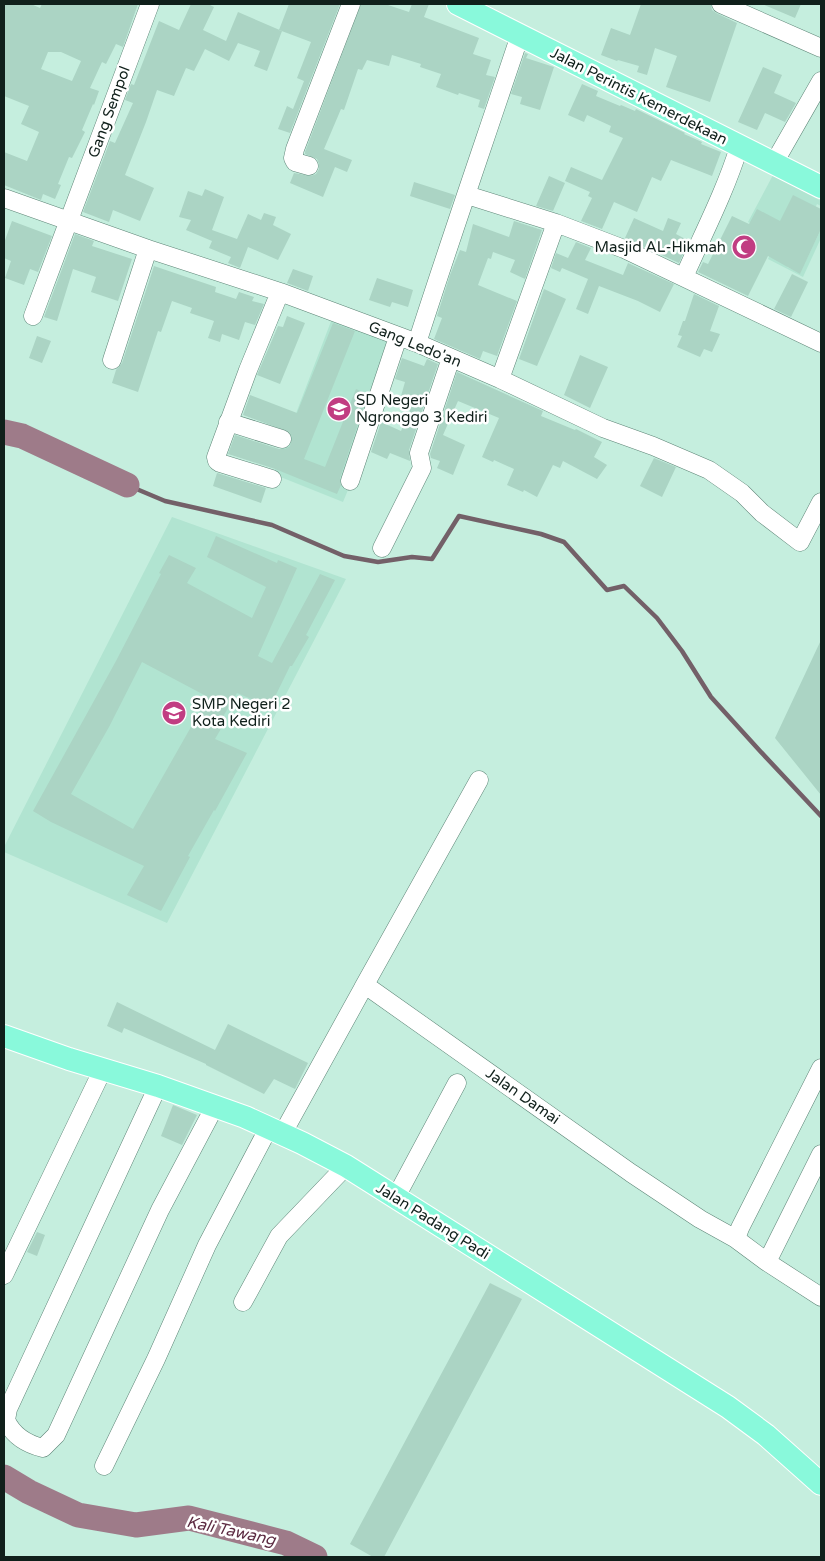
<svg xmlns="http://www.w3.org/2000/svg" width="825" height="1561" font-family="'Varela Round',sans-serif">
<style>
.built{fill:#b1e4d1}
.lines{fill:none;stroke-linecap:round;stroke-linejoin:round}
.stream{stroke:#736068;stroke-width:4.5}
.river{stroke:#9e7b89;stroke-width:25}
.building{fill:#abd4c4;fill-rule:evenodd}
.minor-casing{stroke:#5e8577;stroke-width:19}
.major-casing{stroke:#fff;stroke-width:24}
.minor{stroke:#fff;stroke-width:18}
.major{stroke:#89f9db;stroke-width:22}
.labels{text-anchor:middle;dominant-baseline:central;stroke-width:5;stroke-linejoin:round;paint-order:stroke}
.street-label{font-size:15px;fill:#10201b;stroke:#fff}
.poi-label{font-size:15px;fill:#10201b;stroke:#fff;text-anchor:start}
.water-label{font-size:16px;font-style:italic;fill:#5d2c43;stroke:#fff}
</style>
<rect width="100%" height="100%" fill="#c5eede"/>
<!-- built -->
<path class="built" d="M 773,175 L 821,201 L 821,206 L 817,204 L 787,267 L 800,273 L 821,229 L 821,238 L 803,277 L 768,259 L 778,238 L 748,222 Z
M 333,316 L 398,340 L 384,380 L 389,391 L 343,502 L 273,474 Z
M 172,517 L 346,579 L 167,923 L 4,852 L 4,847 Z"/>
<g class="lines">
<!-- stream -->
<path class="stream" d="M 127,485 L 165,501 L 272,525 L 344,556 L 378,562 L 412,557 L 432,559 L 459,516 L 541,534 L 564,542 L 607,590 L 624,586 L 657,618 L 682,651 L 711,697 L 760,751 L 821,816"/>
<!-- river -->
<path class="river" d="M 4,432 L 22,436 L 127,485
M 4,1477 L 29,1492 L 78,1515 L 136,1525 L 189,1518 L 286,1543 L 315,1557"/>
</g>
<!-- building -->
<path class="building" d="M 4,4 L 31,4 L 40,8 L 42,4 L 138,4 L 123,47 L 116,44 L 106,64 L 102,62 L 90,88 L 99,91 L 94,105 L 93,104 L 82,130 L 85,132 L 72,158 L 69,157 L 58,184 L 61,185 L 55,199 L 43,194 L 41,200 L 4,185 L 4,152 L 27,161 L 39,132 L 21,124 L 29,106 L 4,96 ZM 48,52 L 61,52 L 81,61 L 72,81 L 41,69 Z
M 191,4 L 208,4 L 214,7 L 203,30 L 226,41 L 238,12 L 282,31 L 267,71 L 254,66 L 260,51 L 238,43 L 229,61 L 205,49 L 194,71 L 186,68 L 174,96 L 157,90 L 146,122 L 125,175 L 154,188 L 140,221 L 113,210 L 109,222 L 83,212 L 110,141 L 115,143 L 133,103 L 125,100 L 131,84 L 134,85 L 159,21 L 179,30 Z
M 289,4 L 340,4 L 290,133 L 278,129 L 287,106 L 293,109 L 304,81 L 297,78 L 311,42 L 279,30 Z
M 361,4 L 385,4 L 409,12 L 412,4 L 429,4 L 424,17 L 479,38 L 473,54 L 491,60 L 486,75 L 495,77 L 484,109 L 478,107 L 480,100 L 459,93 L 458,95 L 436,87 L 441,74 L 420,67 L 421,64 L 392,55 L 389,66 L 367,60 L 362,70 L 358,69 L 344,110 L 341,109 L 324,149 L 352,160 L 347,172 L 335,167 L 323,197 L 290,183 L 294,173 L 311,176 L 316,174 L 319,169 L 319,164 L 317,159 L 305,154 L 305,152 Z
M 641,4 L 711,4 L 712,10 L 716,13 L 737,23 L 710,102 L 666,87 L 677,56 L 655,48 L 647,75 L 637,72 L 639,66 L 618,60 L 617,61 L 601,55 L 611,28 L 630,35 Z
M 762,4 L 801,4 L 795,18 Z
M 525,53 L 528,54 L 526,58 L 554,67 L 540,110 L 520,104 L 522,97 L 511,94 Z
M 763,67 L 782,75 L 774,93 L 796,103 L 785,122 L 765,113 L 757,130 L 738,122 Z
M 582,84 L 598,91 L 596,96 L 620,106 L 621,105 L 635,111 L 636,109 L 685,133 L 684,134 L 702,142 L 701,144 L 721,152 L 712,176 L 671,160 L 661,181 L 652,177 L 637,212 L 614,202 L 602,229 L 581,221 L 592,198 L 588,196 L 590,192 L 565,181 L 571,167 L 602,180 L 623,138 L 609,132 L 611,126 L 587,115 L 584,122 L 568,115 Z
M 549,176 L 565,183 L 553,211 L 536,206 Z
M 414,182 L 455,195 L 450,209 L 410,196 Z
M 205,189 L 224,197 L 212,230 L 237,239 L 248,214 L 261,220 L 264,213 L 276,217 L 273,225 L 291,234 L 278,260 L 248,247 L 240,268 L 228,263 L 231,257 L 209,248 L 212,241 L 186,230 L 191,220 L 179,217 L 188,191 L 202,196 Z
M 793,195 L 821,209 L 821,229 L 800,274 L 768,256 L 748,296 L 698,272 L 703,262 L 708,264 L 732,216 L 749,224 L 757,209 L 780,221 Z
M 634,218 L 663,231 L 668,218 L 681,223 L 676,234 L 689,241 L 679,263 L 625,238 Z
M 12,221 L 52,236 L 38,272 L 30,269 L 24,285 L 5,278 L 11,261 L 4,258 L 4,243 Z
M 514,221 L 542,230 L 525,279 L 510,272 L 515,260 L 493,252 L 491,259 L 488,258 L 478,285 L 517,301 L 497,356 L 483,351 L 480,359 L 434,339 L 442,318 L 437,316 L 450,275 L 460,250 L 466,252 L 473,224 L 509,237 Z
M 75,234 L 94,241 L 92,246 L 132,259 L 118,301 L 91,292 L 96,277 L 73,269 L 57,321 L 44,317 Z
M 576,242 L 591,248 L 585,260 L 623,275 L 628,263 L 674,284 L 660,312 L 638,301 L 599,286 L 588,314 L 576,309 L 588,279 L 562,268 L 560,272 L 551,268 L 556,253 L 568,258 Z
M 154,266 L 216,287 L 215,292 L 236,299 L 239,292 L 254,297 L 252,301 L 264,304 L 255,325 L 245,322 L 239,340 L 222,334 L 220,342 L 208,338 L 214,321 L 190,313 L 192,308 L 172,301 L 161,332 L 158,331 L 138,392 L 112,383 L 116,370 L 122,363 Z
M 293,269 L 313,276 L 308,291 L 287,283 Z
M 792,274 L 808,282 L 791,317 L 774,309 Z
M 377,278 L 413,290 L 408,307 L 392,302 L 390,307 L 369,300 Z
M 544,289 L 566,299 L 537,366 L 519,359 Z
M 694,294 L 719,306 L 710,331 L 720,334 L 712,352 L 704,349 L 700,357 L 677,347 L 682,336 L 678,335 L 683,321 L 685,321 Z
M 287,316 L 305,323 L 280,384 L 257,375 L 278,326 L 283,327 Z
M 333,323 L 355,331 L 304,459 L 325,467 L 356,389 L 368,394 L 340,478 L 341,485 L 337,494 L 275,469 L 228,454 L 235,435 L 279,449 L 285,449 L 290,446 L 292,437 L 289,432 L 243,415 L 250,395 L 297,413 Z
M 37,336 L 51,341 L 42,363 L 29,358 Z
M 580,355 L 608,367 L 590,408 L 564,395 Z
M 402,358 L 424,366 L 427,359 L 438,364 L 409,450 L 410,461 L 390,453 L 387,459 L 371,452 L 381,422 L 401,431 L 414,401 L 401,396 L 405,382 L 395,379 Z
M 457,372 L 543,411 L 541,416 L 575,430 L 576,429 L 602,442 L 594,457 L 607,465 L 597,479 L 563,461 L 560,468 L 553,465 L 537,497 L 524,490 L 523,492 L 507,485 L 514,469 L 494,460 L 493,462 L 482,457 L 499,418 L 458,401 L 443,435 L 465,445 L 453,475 L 437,468 L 440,461 L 431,458 L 430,454 Z
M 654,458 L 676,467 L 662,497 L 640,486 Z
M 217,473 L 266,488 L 261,503 L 213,486 Z
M 216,536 L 277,563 L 278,560 L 297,568 L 258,656 L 272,663 L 320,574 L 335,580 L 306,635 L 309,637 L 292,666 L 290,666 L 270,707 L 237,693 L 221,720 L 225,722 L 215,739 L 247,753 L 215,811 L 214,810 L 188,856 L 190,857 L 161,911 L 127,895 L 144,866 L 51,822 L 33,811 L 116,661 L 161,574 L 159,573 L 169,555 L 196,568 L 187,583 L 252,618 L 266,587 L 207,557 ZM 142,662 L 208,697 L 133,829 L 71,794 L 109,727 Z
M 821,640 L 821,795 L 775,738 Z
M 117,1002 L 215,1050 L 228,1024 L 308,1063 L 295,1089 L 274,1079 L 264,1094 L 206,1065 L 206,1064 L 124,1028 L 122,1033 L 107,1026 Z
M 173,1105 L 197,1115 L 182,1145 L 161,1136 Z
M 37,1232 L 45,1235 L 37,1256 L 27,1252 Z
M 490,1283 L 522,1299 L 384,1557 L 373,1557 L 350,1544 Z"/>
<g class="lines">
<defs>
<path id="minor" d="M 721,4 L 821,48
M 774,163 L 821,81
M 309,166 L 295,162 L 293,158 L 295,149 L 351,4
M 467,195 L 556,223 L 624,249 L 821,343
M 4,198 L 148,249 L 280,292 L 417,343 L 500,379 L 603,428 L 653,446 L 709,470 L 742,493 L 762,513 L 800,542 L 821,502
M 684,277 C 703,234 725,192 739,147
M 33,316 L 150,4
M 417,343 C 450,240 486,137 520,35
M 112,360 L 148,249
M 500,379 L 556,223
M 228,422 L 282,439
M 272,479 L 220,463 L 217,461 L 216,457 L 248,370 L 280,292
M 350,481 L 398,337
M 382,548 L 422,468 L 419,453 L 451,358
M 363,988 L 479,780
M 158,1086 L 8,1409 L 6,1420 C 13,1436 27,1444 43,1448 L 56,1435 L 160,1210 L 215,1106
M 283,1133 L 363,988 L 368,987 L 631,1173 L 700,1219 L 736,1239 L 767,1262 L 821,1297
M 396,1197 L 457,1083
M 736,1239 L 740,1228 L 821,1068
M 767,1262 L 821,1154
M 4,1275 L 103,1069
M 243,1302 L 279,1236 L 346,1166
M 104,1466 L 156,1359 L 207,1245 L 269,1127"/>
<path id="major" d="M 458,4 L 821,187
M 4,1036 L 69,1059 L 158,1086 L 245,1117 L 302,1143 L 346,1166 L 728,1407 L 766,1435 L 821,1484"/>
</defs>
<!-- minor casing -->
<use href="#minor" class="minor-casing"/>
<!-- major casing -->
<use href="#major" class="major-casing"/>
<!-- minor -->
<use href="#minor" class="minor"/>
<!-- major -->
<use href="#major" class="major"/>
</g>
<!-- icons -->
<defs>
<symbol id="mosque-disc" viewBox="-11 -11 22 22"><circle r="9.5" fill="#c13d82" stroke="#fff"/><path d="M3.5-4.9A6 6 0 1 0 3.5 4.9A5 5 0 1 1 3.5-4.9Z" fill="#fff"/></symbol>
<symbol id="school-disc" viewBox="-11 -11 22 22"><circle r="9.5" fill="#c13d82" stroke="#fff"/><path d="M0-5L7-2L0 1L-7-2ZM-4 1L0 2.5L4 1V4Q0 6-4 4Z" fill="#fff"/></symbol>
</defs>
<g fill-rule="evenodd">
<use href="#mosque-disc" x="730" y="233" width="28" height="28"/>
<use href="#school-disc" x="325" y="395" width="28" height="28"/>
<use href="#school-disc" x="160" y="699" width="28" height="28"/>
</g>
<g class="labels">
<!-- street labels -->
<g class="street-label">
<text transform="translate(639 96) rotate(27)">Jalan Perintis Kemerdekaan</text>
<text transform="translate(109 112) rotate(-70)">Gang Sempol</text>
<text transform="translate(415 344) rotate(22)">Gang Ledo'an</text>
<text transform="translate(523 1096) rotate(35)">Jalan Damai</text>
<text transform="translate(433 1221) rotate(32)">Jalan Padang Padi</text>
</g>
<!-- poi labels -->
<g class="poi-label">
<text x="726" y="247" text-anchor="end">Masjid AL-Hikmah</text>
<text x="356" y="400">SD Negeri<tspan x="356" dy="17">Ngronggo 3 Kediri</tspan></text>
<text x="192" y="704">SMP Negeri 2<tspan x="192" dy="17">Kota Kediri</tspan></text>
</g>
<!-- water labels -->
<g class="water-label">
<text transform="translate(231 1531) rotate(12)">Kali Tawang</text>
</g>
</g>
<!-- border -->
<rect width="825" height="1561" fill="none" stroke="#10201b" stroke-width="10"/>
</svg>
